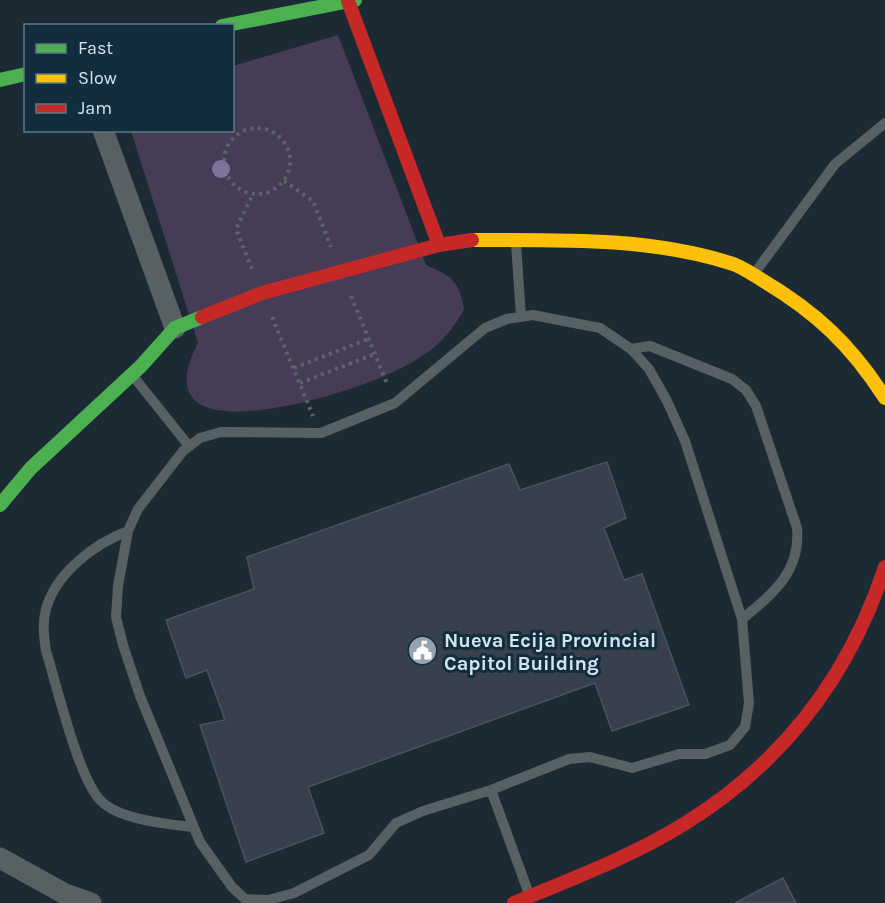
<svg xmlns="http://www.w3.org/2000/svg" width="885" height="903" font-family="Karla,sans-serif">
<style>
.green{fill:#463c56}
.building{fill:#37404c;stroke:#4a535c;stroke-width:1.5}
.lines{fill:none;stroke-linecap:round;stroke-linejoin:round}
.path{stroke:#5a6469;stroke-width:4;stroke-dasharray:3 4.5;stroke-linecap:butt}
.lane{stroke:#576164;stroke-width:10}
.street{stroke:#576164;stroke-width:21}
.fast{stroke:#4caf50;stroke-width:14}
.slow{stroke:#ffc107;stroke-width:14}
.jam{stroke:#c62828;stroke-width:14}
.tree{fill:#7e739c}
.labels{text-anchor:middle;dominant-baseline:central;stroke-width:6;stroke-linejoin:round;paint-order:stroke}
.poi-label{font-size:20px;font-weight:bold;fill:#d5e5f0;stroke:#112d3e;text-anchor:start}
</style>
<rect width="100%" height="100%" fill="#1c2a34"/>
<!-- green -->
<path class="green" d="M 338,35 L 426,265 C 452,276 460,282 464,310 C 454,327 442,343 425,354 C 411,364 393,373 377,379 C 332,398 138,458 198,343 L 131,131 L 232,130 L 233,66 Z"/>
<!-- building -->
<path class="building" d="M 607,462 L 626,518 L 604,528 L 624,580 L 642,574 L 689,705 L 612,731 L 595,683 L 308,787 L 324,833 L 246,862 L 200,725 L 225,720 L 207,670 L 186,678 L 166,620 L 254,589 L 247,557 L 509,464 L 520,490 Z
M 783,878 L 796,903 L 735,903 Z"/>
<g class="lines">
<!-- path -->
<path class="path" d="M224 161a33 33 0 1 1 66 0a33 33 0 1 1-66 0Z
M 284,181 L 313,201 L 331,247
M 252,269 L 236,229 L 253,194
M 351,296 L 388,386
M 272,317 L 313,416
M 294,368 L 368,339
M 300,383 L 375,354"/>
<!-- lane -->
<path class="lane" d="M 516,243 L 521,317
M 754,274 L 835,164 L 885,123
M 533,315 L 600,328 L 631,349 L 649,369 L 667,401 L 685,441 L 742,619 L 749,703 L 745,727 L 730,745 L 705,754 L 679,754 L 632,768 L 590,757 L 569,759 L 491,790 L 423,811 L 396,823 L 369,855 L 294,893 L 268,900 L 245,899 L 232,887 L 200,842 L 140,696 L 123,645 L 116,617 L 118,586 L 128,531 L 138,509 L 183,451 L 200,438 L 221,432 L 321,433 L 395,403 L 485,328 L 507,319 Z
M 631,349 L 650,346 L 732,379 L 746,390 L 756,406 L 797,528 C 801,571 773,594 742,619
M 133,376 L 189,446
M 128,531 C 94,544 56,573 46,609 C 42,623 44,637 46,651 C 57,686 78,778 101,801 C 120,820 168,824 193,827
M 491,790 L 529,894"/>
<!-- street -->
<path class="street" d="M 103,130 L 175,328
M 0,858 L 65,894 L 91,903"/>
<!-- fast -->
<path class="fast" d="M 222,26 L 355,0
M 0,80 L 26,74
M 0,505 L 31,468 L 141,366 L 175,328 L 202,317"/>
<!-- slow -->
<path class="slow" d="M 472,240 C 557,240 648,237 730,263 C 741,266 752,274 762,280 C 816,312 851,345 885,398"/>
<!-- jam -->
<path class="jam" d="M 348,1 L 439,245
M 202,317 L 262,293 L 439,245 L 472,240
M 514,903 C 571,879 631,857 684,824 C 783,763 849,677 885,567"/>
</g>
<!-- trees -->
<circle class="tree" cx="221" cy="169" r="9"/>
<!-- icons -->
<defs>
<symbol id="civic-disc" viewBox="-11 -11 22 22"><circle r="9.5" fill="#94a4ae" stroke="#112d3e"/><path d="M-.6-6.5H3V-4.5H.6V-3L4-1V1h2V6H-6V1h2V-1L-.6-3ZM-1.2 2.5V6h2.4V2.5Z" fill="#fff"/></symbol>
</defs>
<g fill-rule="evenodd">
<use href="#civic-disc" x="406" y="634" width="33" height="33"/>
</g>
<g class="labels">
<!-- poi labels -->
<g class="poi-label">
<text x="444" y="640">Nueva Ecija Provincial<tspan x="444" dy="23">Capitol Building</tspan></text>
</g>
</g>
<!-- legend -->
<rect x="24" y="24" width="210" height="108" fill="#112d3e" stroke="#5f7785" stroke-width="1.5"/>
<rect x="36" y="44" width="30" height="9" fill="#4caf50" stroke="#5f7785" stroke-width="1.5"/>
<text x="78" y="54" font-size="18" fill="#d5e5f0">Fast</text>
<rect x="36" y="74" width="30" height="9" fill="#ffc107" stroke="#5f7785" stroke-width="1.5"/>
<text x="78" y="84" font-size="18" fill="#d5e5f0">Slow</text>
<rect x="36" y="104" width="30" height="9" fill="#c62828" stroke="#5f7785" stroke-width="1.5"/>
<text x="78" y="114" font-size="18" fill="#d5e5f0">Jam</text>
</svg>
